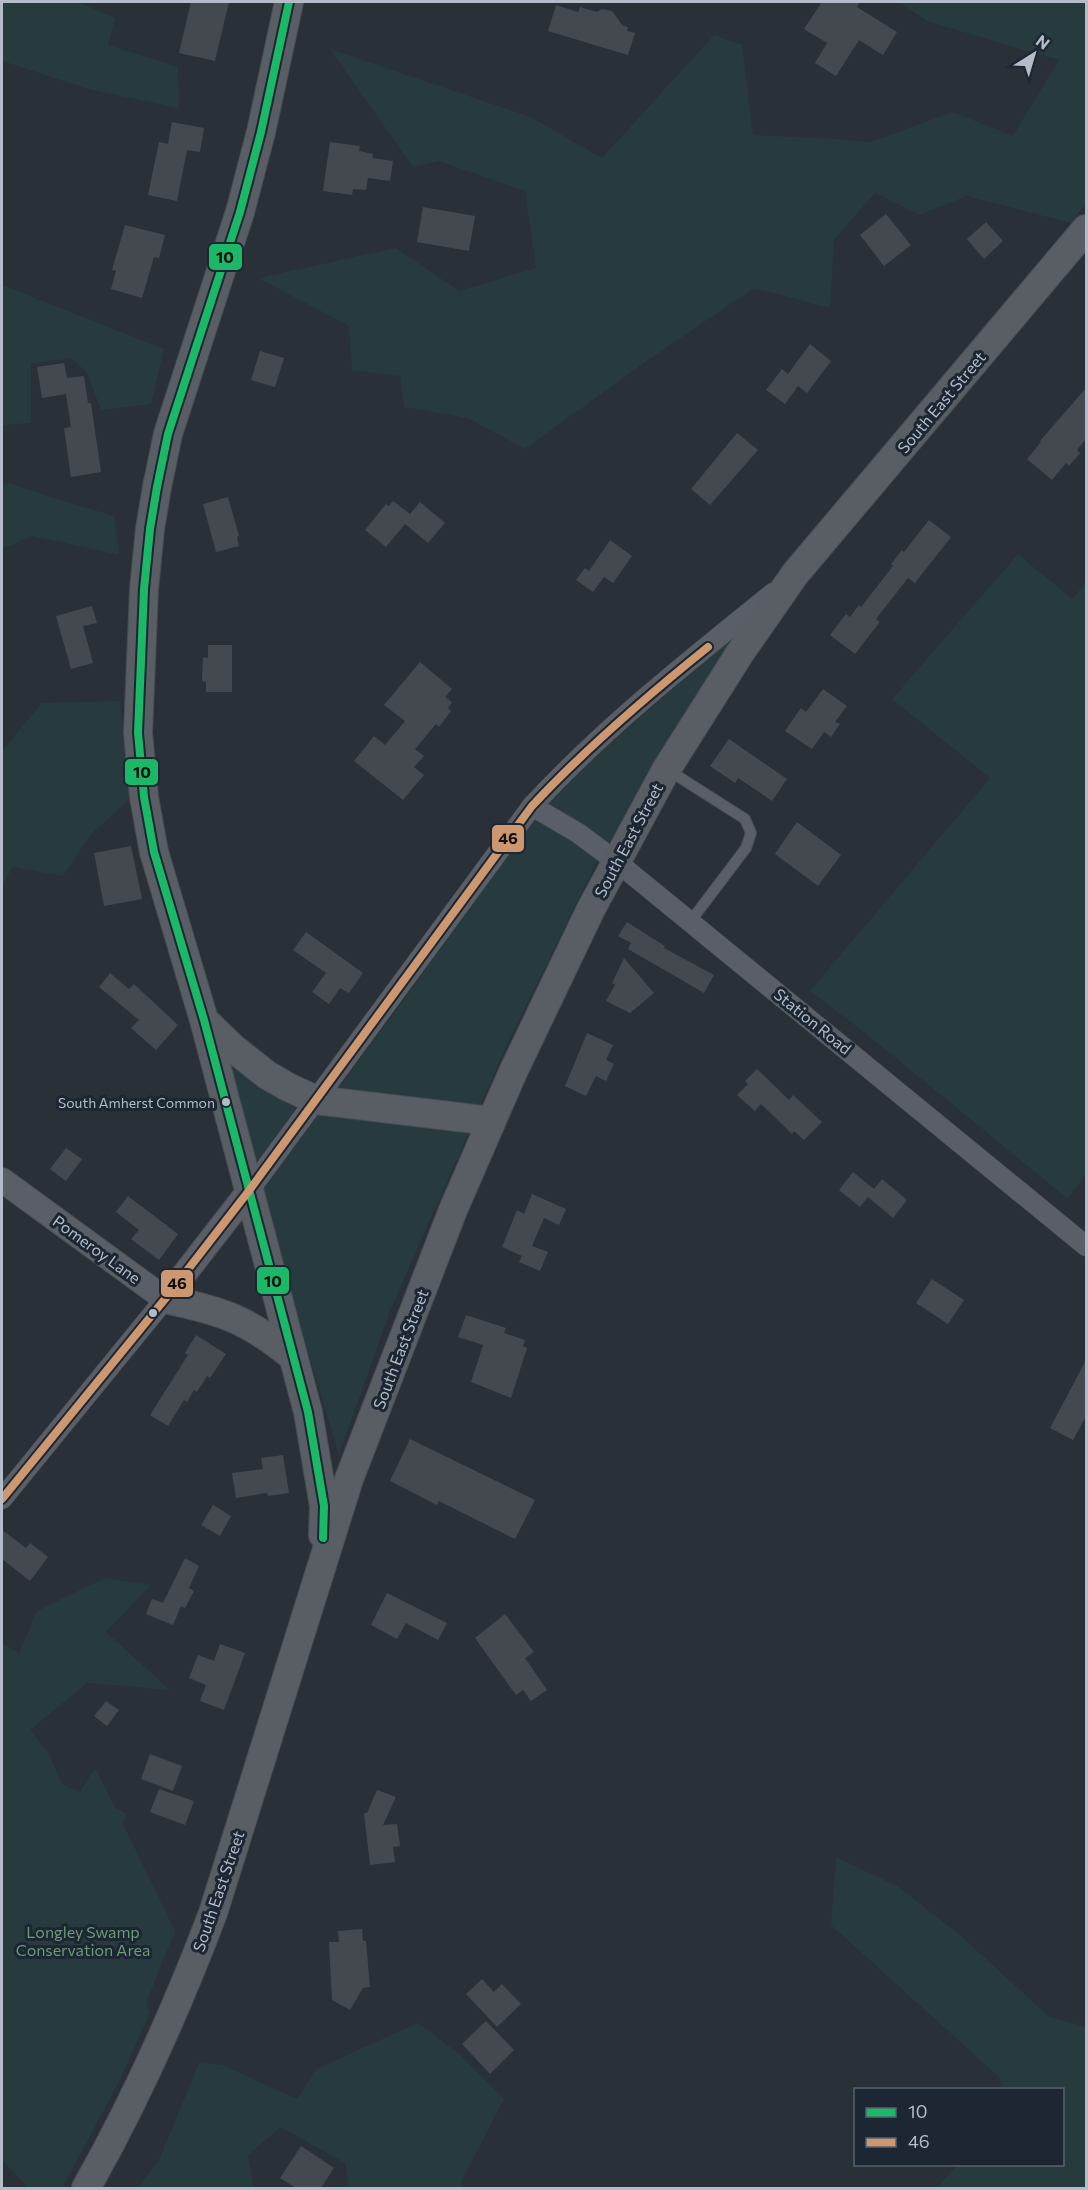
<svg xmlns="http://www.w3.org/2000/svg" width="1088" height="2190" font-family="Commissioner,sans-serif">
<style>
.green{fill:#273a3e}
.building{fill:#444950}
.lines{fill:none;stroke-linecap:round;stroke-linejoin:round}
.service-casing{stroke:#484c53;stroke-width:12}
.minor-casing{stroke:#484c53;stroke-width:21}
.tertiary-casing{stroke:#484c53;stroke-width:26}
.secondary-casing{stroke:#484c53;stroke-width:30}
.service{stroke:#5a5e66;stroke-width:10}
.minor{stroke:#5a5e66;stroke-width:20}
.tertiary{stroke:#5a5e66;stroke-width:24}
.secondary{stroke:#595d64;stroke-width:28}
.bus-1-casing{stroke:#1d2633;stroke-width:12}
.bus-2-casing{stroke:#1d2633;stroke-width:12}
.bus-1{stroke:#1ab867;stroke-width:8}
.bus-2{stroke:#cd976f;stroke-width:8}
.bus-dot{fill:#b4bcc9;stroke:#1d2633;stroke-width:2}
.labels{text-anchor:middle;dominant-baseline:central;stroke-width:6;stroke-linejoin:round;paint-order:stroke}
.bus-label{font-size:14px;fill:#b4bcc9;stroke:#1d2633;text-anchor:end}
.street-label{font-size:16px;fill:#b4bcc9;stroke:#1d2633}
.park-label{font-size:16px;fill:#6b9a76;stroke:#1d2633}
.line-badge{stroke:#1d2633;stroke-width:2}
.pale-badge-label{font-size:16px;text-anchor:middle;font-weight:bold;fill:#111}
</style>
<rect width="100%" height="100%" fill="#2a3038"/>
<!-- green -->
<path class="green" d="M 2,2 L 78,2 L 115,18 L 108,45 L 178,67 L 179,108 L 92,90 L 2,61 Z
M 899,2 L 1086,2 L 1086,203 L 1071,223 L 967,196 L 919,215 L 875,193 L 834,240 L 830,308 L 754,288 L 648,360 L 525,449 L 468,418 L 404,407 L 400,376 L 352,370 L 349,326 L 258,278 L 396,248 L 459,291 L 536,268 L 525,191 L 439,161 L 413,167 L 330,49 L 531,117 L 602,158 L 714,35 L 742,45 L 753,135 L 822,138 L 871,142 L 953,112 L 1013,136 L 1059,60 L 929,22 Z
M 2,285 L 164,349 L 151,404 L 101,410 L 87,373 L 72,358 L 31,364 L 31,423 L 2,425 Z
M 9,483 L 53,498 L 114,516 L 119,555 L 33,536 L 2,549 L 2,486 Z
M 1018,554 L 1072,599 L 1086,582 L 1086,1173 L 1068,1199 L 870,1037 L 810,991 L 990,778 L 892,699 Z
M 731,642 L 594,867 L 505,1049 L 390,1311 L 339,1455 L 260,1193 L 225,1050 L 320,1112 L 404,1000 L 539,807 L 724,643 Z
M 120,701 L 131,798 L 91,834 L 63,876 L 13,867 L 2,885 L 2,751 L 42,703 Z
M 105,1578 L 151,1585 L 106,1632 L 170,1690 L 87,1683 L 30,1730 L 49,1754 L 62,1784 L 80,1792 L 95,1768 L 115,1808 L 127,1814 L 123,1824 L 175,1931 L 146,2003 L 150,2012 L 119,2082 L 62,2188 L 29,2188 L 2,2160 L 2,1643 L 19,1653 L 37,1611 Z
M 836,1857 L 897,1886 L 959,1934 L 1048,2016 L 1086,2027 L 1086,2188 L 937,2188 L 957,2165 L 1062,2164 L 1062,2090 L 1004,2089 L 999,2077 L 831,1925 Z
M 418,2023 L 458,2053 L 504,2099 L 461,2182 L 464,2188 L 349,2188 L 345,2163 L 281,2127 L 248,2155 L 254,2188 L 137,2188 L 158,2162 L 199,2063 L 222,2065 L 297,2099 L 316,2069 Z"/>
<!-- building -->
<path class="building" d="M 191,2 L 229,2 L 215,61 L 179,53 Z
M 822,2 L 860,2 L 857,7 L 897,32 L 883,55 L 859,40 L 836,76 L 815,63 L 827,43 L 804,29 Z
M 556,5 L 578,12 L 580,7 L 597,12 L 602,9 L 612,11 L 623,26 L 628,27 L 627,31 L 635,33 L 628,55 L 548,31 Z
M 172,122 L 204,128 L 200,152 L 187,150 L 177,201 L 148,195 L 159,142 L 168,144 Z
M 330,142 L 360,146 L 359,151 L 373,154 L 372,158 L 393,161 L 390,181 L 368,178 L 366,190 L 353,189 L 352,195 L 323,191 Z
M 423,207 L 475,216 L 469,251 L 417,242 Z
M 886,214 L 911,245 L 884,266 L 860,235 Z
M 986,222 L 1003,241 L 984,259 L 967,239 Z
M 125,225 L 165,235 L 159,258 L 154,257 L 142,298 L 111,289 L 116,271 L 112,270 Z
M 810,344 L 831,361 L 807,393 L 798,386 L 785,404 L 766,390 L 782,369 L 788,374 Z
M 260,351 L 284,358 L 275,387 L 251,380 Z
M 64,363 L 67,378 L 84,376 L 88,403 L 91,403 L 101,472 L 71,477 L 64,428 L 71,427 L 66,394 L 42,398 L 37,367 Z
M 1086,388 L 1086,439 L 1077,450 L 1080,453 L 1069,466 L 1066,463 L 1052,480 L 1027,459 L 1041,442 L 1040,441 Z
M 737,433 L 758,450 L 710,505 L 691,489 Z
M 228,497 L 239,536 L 237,537 L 239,546 L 216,552 L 203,504 Z
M 393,501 L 410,514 L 420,502 L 445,523 L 428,543 L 405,524 L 386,547 L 365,530 L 386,504 L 389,506 Z
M 929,520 L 951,537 L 915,583 L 908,578 L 876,619 L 880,622 L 855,654 L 830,635 L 846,614 L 850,617 L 859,605 L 861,607 L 893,566 L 891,564 L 902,550 L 904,552 Z
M 610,540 L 632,556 L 613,583 L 604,577 L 593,592 L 576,580 L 585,568 L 589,571 Z
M 92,606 L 97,623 L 83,626 L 93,663 L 71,669 L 56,616 Z
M 208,645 L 232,645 L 232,692 L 206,692 L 206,682 L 202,681 L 203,657 L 208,658 Z
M 420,662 L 452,689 L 445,697 L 452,702 L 448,708 L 451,711 L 439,727 L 436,724 L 415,749 L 424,756 L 414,767 L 424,775 L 403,800 L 354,761 L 374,736 L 385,745 L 405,721 L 384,705 Z
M 823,689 L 847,706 L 835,722 L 840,724 L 831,737 L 824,732 L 812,749 L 785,731 L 801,708 L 806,712 Z
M 729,739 L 787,779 L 772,801 L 738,778 L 735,783 L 710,766 Z
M 797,822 L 841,855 L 818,886 L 775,854 Z
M 131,846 L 142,899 L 104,906 L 94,853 Z
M 627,922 L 665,946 L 664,948 L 714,975 L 704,993 L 628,949 L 631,943 L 618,936 Z
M 306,932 L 363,973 L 349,993 L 340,988 L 329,1004 L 312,992 L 326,973 L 293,950 Z
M 624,958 L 654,993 L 630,1013 L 606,1001 L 615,985 L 612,983 Z
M 110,973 L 129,989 L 134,984 L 178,1025 L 156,1050 L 131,1028 L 139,1020 L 99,987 Z
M 587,1033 L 613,1045 L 606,1060 L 614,1064 L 606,1081 L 596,1076 L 586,1096 L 565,1086 Z
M 757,1069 L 789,1100 L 793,1095 L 822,1122 L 804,1140 L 794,1131 L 792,1134 L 761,1104 L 755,1111 L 737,1095 L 748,1084 L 745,1081 Z
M 66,1148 L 82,1159 L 66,1181 L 50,1169 Z
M 853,1172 L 874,1189 L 882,1179 L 907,1200 L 893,1218 L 868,1197 L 860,1207 L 839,1190 Z
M 532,1194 L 566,1209 L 559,1225 L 544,1218 L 532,1246 L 548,1252 L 540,1271 L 519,1262 L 522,1256 L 502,1247 L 517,1210 L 524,1214 Z
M 128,1196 L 178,1234 L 159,1260 L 131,1239 L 139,1230 L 116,1212 Z
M 932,1279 L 964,1300 L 948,1324 L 916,1303 Z
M 466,1315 L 506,1328 L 504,1333 L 525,1340 L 523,1346 L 527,1348 L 511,1398 L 471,1382 L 483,1345 L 458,1337 Z
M 196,1335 L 226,1354 L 210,1378 L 207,1376 L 197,1392 L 194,1390 L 187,1402 L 184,1400 L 168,1426 L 150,1415 L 188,1355 L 185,1353 Z
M 1086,1360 L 1086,1416 L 1073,1440 L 1050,1428 Z
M 410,1439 L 535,1500 L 515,1539 L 439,1501 L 437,1505 L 390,1481 Z
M 283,1455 L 289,1493 L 268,1496 L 267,1493 L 236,1498 L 232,1473 L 263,1469 L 261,1458 Z
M 213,1505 L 231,1516 L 220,1536 L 201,1525 Z
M 2,1530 L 26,1548 L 30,1543 L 48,1557 L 30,1581 L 2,1559 Z
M 185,1558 L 199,1566 L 189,1588 L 194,1591 L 185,1608 L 181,1606 L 173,1625 L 146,1614 L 152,1599 L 163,1603 Z
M 387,1593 L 447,1623 L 438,1640 L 406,1623 L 397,1639 L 371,1625 Z
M 505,1614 L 534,1652 L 525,1658 L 547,1690 L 531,1701 L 523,1690 L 516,1695 L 475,1638 Z
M 220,1644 L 245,1653 L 224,1710 L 200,1701 L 206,1685 L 189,1678 L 198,1655 L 214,1661 Z
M 106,1701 L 119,1710 L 107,1726 L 94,1716 Z
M 150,1754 L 182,1766 L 173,1791 L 141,1779 Z
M 159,1789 L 194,1801 L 185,1825 L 150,1812 Z
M 377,1790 L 396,1797 L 383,1825 L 397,1824 L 400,1846 L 393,1847 L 395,1862 L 370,1865 L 364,1813 L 367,1813 Z
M 362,1929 L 363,1941 L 366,1941 L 370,1987 L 363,1988 L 350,2010 L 332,2000 L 329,1942 L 339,1942 L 338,1931 Z
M 482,1979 L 494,1992 L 502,1984 L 521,2004 L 497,2027 L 466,1994 Z
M 486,2021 L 514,2050 L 490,2074 L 462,2044 Z
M 301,2146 L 334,2168 L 321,2188 L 296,2188 L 280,2178 Z"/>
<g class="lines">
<defs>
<path id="service" d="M 668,770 L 745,819 L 751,833 L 746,848 L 690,922"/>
<path id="minor" d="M 532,806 L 578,833 L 617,862 L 1086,1246
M 248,1192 L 532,806 C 605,727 690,660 773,593
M 2,1499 L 165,1299"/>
<path id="tertiary" d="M 2,1180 L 165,1299 L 248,1192"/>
<path id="secondary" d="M 289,2 L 261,132 L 240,212 L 168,434 L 157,487 L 150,529 L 144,589 L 138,733 L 144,797 L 154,852 L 204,1020 L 308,1412 L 324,1506 L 323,1535
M 204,1020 L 233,1048 L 267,1075 L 288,1087 L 316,1100 L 491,1121
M 165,1299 C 222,1311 247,1319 292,1356
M 86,2188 C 136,2100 177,2008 213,1913 L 349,1479 L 453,1210 L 513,1072 L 591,909 L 666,770 L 740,653 L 795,574 L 1086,229"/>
</defs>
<!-- service casing -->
<use href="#service" class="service-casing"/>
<!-- minor casing -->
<use href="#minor" class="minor-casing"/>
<!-- tertiary casing -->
<use href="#tertiary" class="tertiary-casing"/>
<!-- secondary casing -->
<use href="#secondary" class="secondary-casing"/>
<!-- service -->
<use href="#service" class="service"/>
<!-- minor -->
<use href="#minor" class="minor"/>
<!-- tertiary -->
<use href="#tertiary" class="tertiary"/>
<!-- secondary -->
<use href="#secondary" class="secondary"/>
<defs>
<path id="bus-1" d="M 289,2 L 261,132 L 240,212 L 168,434 L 157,487 L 150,529 L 144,589 L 138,733 L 144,797 L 154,852 L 204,1020 L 308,1412 L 324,1506 L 323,1538"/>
<path id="bus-2" d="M 2,1499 L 165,1299 L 248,1192 L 532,806 C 586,748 647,696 708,647"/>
</defs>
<!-- bus-1 casing -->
<use href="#bus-1" class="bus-1-casing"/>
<!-- bus-2 casing -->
<use href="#bus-2" class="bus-2-casing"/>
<!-- bus-1 -->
<use href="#bus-1" class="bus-1"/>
<!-- bus-2 -->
<use href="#bus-2" class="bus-2"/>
</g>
<!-- markers -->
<g class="bus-dot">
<circle cx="226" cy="1102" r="5"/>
<circle cx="153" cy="1313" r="5"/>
</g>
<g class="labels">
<!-- bus labels -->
<g class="bus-label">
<text x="215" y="1102">South Amherst Common</text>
</g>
<!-- street labels -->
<g class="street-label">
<text transform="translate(941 402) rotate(-50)">South East Street</text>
<text transform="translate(628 840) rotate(-62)">South East Street</text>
<text transform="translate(813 1021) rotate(39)">Station Road</text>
<text transform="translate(97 1249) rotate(36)">Pomeroy Lane</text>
<text transform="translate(400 1349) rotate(-69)">South East Street</text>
<text transform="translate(218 1891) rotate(-71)">South East Street</text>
</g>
<!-- park labels -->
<g class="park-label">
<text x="83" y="1931">Longley Swamp<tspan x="83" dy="18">Conservation Area</tspan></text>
</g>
</g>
<g class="line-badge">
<rect x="208" y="243" width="35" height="28" rx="6" fill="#1ab867"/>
<rect x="124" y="758" width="35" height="28" rx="6" fill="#1ab867"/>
<rect x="491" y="824" width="34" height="29" rx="6" fill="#cd976f"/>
<rect x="256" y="1266" width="34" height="29" rx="6" fill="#1ab867"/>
<rect x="160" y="1269" width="34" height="29" rx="6" fill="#cd976f"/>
</g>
<g class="pale-badge-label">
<text x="225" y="263">10</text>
<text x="142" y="778">10</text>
<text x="508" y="844">46</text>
<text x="273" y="1287">10</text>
<text x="177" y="1289">46</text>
</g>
<!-- border -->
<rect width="1088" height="2190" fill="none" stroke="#b4bcc9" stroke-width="6"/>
<!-- legend -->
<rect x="854" y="2088" width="210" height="78" fill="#1d2633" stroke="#59626f" stroke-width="1.5"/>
<rect x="866" y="2108" width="30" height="9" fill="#1ab867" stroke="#59626f" stroke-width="1.5"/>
<text x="908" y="2118" font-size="18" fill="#b4bcc9">10</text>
<rect x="866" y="2138" width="30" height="9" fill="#cd976f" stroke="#59626f" stroke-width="1.5"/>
<text x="908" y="2148" font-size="18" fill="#b4bcc9">46</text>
<!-- north arrow -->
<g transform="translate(1034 54) rotate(37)" stroke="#1d2633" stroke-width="4.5" paint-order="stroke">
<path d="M0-4.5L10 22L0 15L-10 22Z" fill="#b4bcc9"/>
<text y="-9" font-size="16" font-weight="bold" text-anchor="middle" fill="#b4bcc9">N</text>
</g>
</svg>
